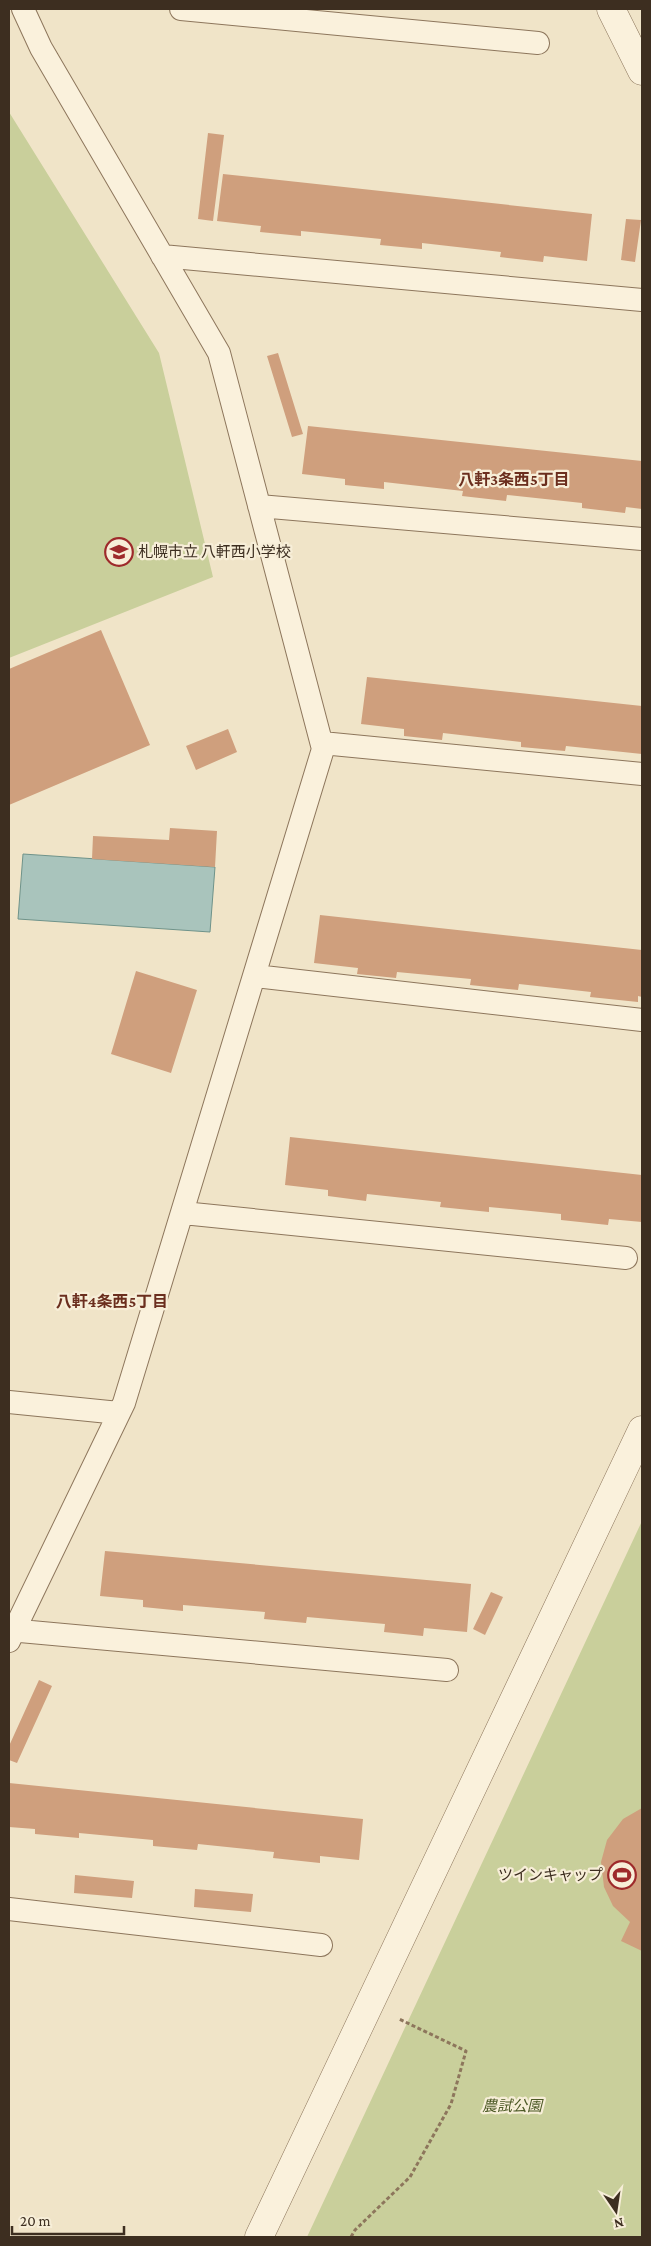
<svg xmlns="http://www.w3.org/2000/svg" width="651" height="2246" font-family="'Crimson Pro','Noto Sans JP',serif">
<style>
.green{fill:#c9cf9b}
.water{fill:#a9c4bc;stroke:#6f938a}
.building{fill:#cf9f7d}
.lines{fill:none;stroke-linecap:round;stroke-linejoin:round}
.lane-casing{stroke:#8d765c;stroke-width:24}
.street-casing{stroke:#8d765c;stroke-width:29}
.path{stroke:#8d765c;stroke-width:3;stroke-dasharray:4 2.5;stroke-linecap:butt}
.lane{stroke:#faf1dc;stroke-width:22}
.street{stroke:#faf1dc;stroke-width:28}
.labels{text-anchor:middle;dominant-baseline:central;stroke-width:4.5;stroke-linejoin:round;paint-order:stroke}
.poi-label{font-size:15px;fill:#3d2e20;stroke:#f7eed8;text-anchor:start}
.park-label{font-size:15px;font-style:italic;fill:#4d5a26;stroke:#f7eed8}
.neighbourhood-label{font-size:16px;font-weight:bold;fill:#6b2e1e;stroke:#f7eed8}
</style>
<rect width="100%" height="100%" fill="#f0e4c8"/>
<!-- green -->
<path class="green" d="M 9,112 L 159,353 L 213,577 L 9,658 Z
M 642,1521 L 642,2237 L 307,2237 Z"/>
<!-- water -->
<path class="water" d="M 23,854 L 215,867 L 210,932 L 18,919 Z"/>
<!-- building -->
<path class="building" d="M 208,133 L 224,135 L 213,221 L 198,219 Z
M 223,174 L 592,214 L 587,261 L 544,256 L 543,262 L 500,257 L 501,252 L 422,243 L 422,249 L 380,245 L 381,239 L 301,231 L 301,236 L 260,232 L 261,226 L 217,221 Z
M 626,219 L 641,220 L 635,262 L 621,260 Z
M 278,353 L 303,434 L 292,437 L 267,356 Z
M 308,426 L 642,461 L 642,509 L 626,507 L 625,513 L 582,508 L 582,503 L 507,495 L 506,501 L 462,496 L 463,491 L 384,482 L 384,489 L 345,485 L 345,479 L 302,474 Z
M 101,630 L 150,745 L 9,805 L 9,669 Z
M 367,677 L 642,706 L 642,754 L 566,746 L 565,751 L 521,747 L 521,742 L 443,733 L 442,740 L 404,736 L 404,729 L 361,724 Z
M 228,729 L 237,752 L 196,770 L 186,746 Z
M 170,828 L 217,831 L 215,867 L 92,859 L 93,836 L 169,840 Z
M 320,915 L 642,950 L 642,997 L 638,996 L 638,1002 L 590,997 L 591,992 L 519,984 L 518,990 L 470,985 L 471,979 L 397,972 L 396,978 L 357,974 L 358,968 L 314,963 Z
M 136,971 L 197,990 L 171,1073 L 111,1054 Z
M 290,1137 L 642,1175 L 642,1222 L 609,1219 L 608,1225 L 561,1220 L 561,1214 L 489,1207 L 489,1212 L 440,1207 L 441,1202 L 367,1194 L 366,1201 L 328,1196 L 328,1190 L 285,1185 Z
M 105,1551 L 471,1584 L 467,1632 L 424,1628 L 423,1636 L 384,1632 L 385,1624 L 307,1617 L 306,1623 L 264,1619 L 265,1612 L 183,1605 L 183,1611 L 143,1607 L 143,1600 L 100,1596 Z
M 491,1592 L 503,1597 L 485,1635 L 473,1629 Z
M 39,1680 L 52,1686 L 17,1763 L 9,1760 L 9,1746 Z
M 9,1783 L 363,1819 L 359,1860 L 320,1856 L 320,1863 L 273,1858 L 274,1852 L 198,1844 L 197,1850 L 153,1846 L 153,1840 L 79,1833 L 79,1838 L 35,1834 L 35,1829 L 9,1827 Z
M 642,1808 L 642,1951 L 621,1941 L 630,1922 L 613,1906 L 604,1887 L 601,1862 L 607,1840 L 623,1819 Z
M 75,1875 L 134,1881 L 132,1898 L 74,1893 Z
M 195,1889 L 253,1894 L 251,1912 L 194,1907 Z"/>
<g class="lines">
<defs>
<path id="lane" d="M 181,9 L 538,43
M 162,256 L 642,300
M 259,506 L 642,539
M 322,743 L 642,774
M 255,976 L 642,1020
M 183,1213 L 626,1258
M 9,1402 L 119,1413
M 9,1630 L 447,1670
M 9,1641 L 124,1403 L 323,749 L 219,353 L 41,48 L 23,9
M 9,1909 L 321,1945"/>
<path id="street" d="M 611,9 L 642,71
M 259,2237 L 642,1430"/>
</defs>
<!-- lane casing -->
<use href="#lane" class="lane-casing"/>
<!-- street casing -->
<use href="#street" class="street-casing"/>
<!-- path -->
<path class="path" d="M 351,2237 L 355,2230 L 410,2177 L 451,2104 L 466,2051 L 399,2019"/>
<!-- lane -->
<use href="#lane" class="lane"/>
<!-- street -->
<use href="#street" class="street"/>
</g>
<!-- icons -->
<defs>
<symbol id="school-ring" viewBox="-11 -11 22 22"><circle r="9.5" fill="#f7eed8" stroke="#9e2a2b" stroke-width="1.5"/><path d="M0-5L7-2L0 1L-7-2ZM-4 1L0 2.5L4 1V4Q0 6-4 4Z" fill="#9e2a2b"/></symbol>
<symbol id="stadium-ring" viewBox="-11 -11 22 22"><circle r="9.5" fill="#f7eed8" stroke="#9e2a2b" stroke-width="1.5"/><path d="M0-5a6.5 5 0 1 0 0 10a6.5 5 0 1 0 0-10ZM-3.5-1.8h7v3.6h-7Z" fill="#9e2a2b"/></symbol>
</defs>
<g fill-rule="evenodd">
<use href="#school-ring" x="103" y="536" width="32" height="32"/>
<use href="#stadium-ring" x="606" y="1859" width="32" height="32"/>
</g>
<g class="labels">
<!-- poi labels -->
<g class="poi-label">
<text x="138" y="552">札幌市立 八軒西小学校</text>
<text x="603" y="1875" text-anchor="end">ツインキャップ</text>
</g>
<!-- park labels -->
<g class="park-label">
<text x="512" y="2106">農試公園</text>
</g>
<!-- neighbourhood labels -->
<g class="neighbourhood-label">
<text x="514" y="479">八軒3条西5丁目</text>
<text x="112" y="1301">八軒4条西5丁目</text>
</g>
</g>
<!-- border -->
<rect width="651" height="2246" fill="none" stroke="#3d2e20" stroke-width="20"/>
<!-- north arrow -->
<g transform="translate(616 2211) rotate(167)" stroke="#f7eed8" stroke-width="4" paint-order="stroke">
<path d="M0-4L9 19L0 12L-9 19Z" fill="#3d2e20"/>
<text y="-8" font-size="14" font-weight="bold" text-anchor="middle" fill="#3d2e20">N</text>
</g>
<!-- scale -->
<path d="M12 2226v8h112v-8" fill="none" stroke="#3d2e20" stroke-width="2.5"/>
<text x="20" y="2226" font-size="15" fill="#3d2e20" stroke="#f7eed8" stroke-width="4" paint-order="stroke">20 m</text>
</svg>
